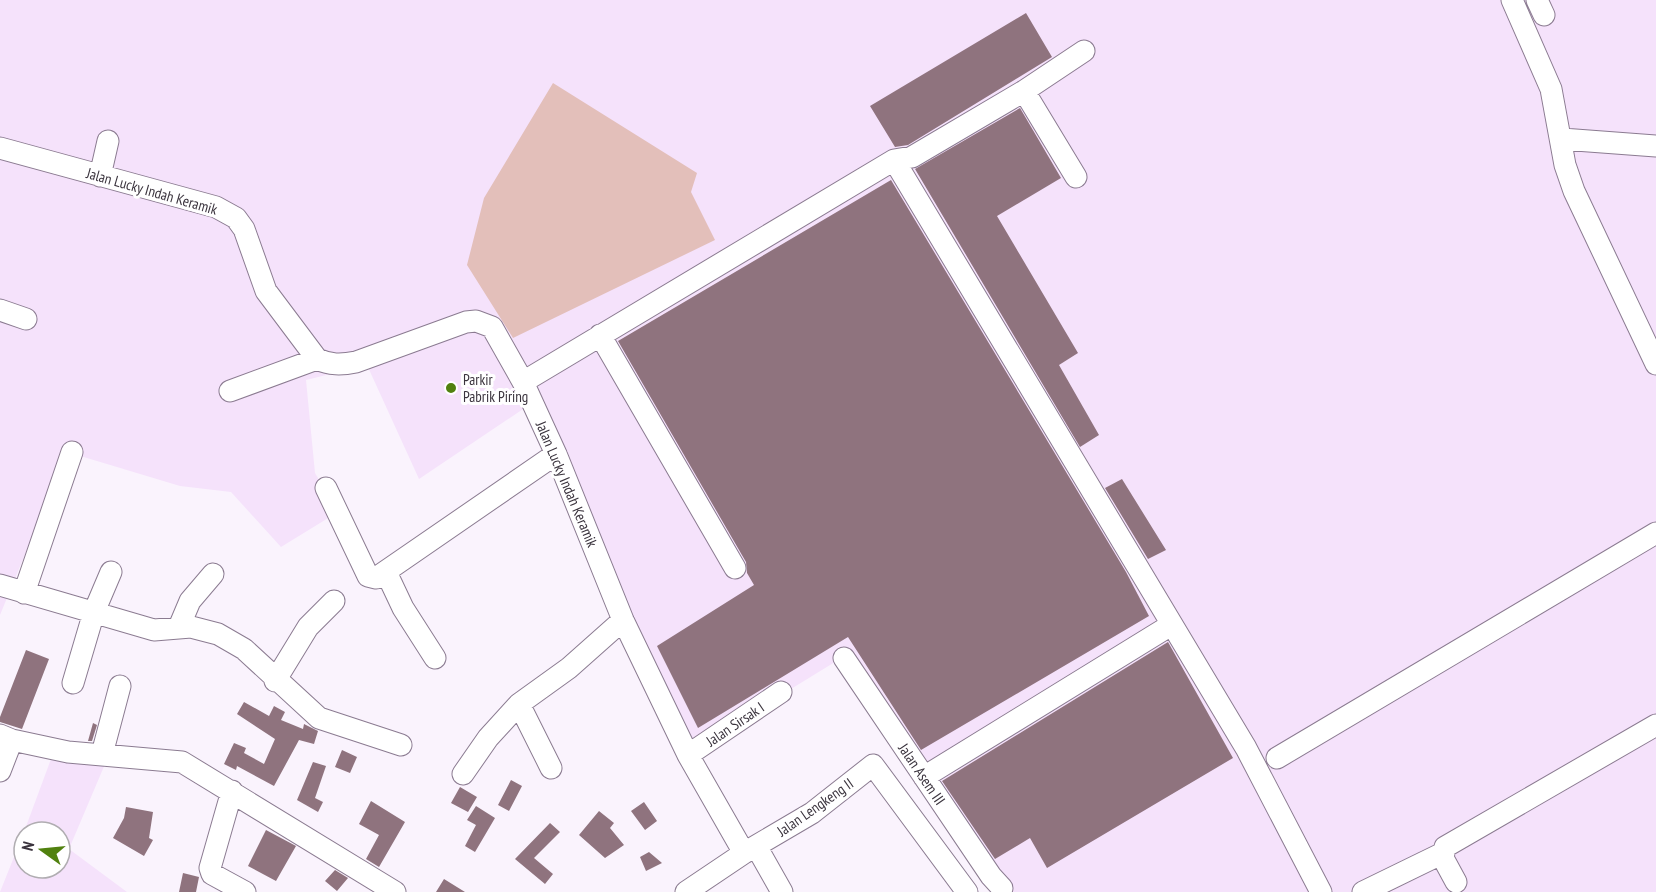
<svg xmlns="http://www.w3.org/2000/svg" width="1656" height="892" font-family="'PT Sans Narrow',sans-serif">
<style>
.built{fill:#f5e2fb}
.green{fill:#e3bfba}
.building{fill:#8f737e}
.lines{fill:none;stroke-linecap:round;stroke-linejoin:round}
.minor-casing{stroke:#8b7b91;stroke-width:23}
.minor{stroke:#fff;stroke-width:21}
.poi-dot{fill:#51810f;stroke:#fff;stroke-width:2}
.labels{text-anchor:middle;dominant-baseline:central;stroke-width:6;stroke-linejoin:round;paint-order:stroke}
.street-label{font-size:15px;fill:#3a333d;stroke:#fff}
.poi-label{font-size:15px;fill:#3a333d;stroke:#fff;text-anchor:start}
</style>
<rect width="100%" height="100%" fill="#faf3fd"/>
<!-- built -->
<path class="built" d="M 0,0 L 1656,0 L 1656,892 L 1013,892 L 989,871 L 848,654 L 690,751 L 535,401 L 419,479 L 367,365 L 306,380 L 315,473 L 338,512 L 281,547 L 231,492 L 180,486 L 67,452 L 0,615 Z
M 108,757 L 69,849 L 127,892 L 0,892 L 24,832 L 24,868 L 60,868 L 60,832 L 24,832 L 51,759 Z"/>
<!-- green -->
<path class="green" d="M 553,83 L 697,173 L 691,192 L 715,240 L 513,338 L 467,265 L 484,198 Z"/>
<!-- building -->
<path class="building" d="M 1026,13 L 1052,57 L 908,145 L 895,147 L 870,106 Z
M 1020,108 L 1061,178 L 997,216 L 1078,353 L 1059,365 L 1099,435 L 1080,447 L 915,169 Z
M 891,180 L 1126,572 L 1149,616 L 921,750 L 848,637 L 698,728 L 657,646 L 754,585 L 747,573 L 746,562 L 618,341 Z
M 1122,479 L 1166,550 L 1148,559 L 1105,488 Z
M 1168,642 L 1233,758 L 1047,868 L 1030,838 L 995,859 L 942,781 Z
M 26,650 L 49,659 L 22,729 L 0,722 L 0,717 Z
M 244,702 L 269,716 L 274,706 L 285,712 L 281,720 L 303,729 L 304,724 L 318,731 L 314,744 L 299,740 L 274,786 L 237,766 L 236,770 L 224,764 L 234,743 L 246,748 L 244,753 L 264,764 L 275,739 L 237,714 Z
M 93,723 L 97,725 L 92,741 L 88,741 Z
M 342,750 L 357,757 L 350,773 L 335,767 Z
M 313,762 L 326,766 L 315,798 L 323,802 L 318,812 L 297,800 Z
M 511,780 L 522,786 L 509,811 L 498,805 Z
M 460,787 L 477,797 L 468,812 L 451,803 Z
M 371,801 L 405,822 L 379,867 L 366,859 L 379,835 L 359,824 Z
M 644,802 L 657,821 L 645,830 L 631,811 Z
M 476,806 L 495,818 L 475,852 L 465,846 L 476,825 L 467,820 Z
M 126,807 L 153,812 L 149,838 L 153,840 L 144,856 L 113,838 L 124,818 Z
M 599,811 L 614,823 L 610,828 L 624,845 L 605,858 L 579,835 Z
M 550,823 L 560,832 L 534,858 L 553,874 L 545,884 L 515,859 Z
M 266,830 L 296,846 L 276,881 L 248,866 Z
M 649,852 L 662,863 L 646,871 L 640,857 Z
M 335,870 L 348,878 L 337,891 L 325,881 Z
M 183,873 L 199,877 L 196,892 L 179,892 Z
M 444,879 L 465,892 L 436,892 Z"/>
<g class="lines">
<defs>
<path id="minor" d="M 1512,0 L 1551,89 L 1565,165 L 1574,191 L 1656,364
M 1537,0 L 1544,15
M 1024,91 L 1076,177
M 1562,139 L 1656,146
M 0,148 L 216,207 L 236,218 L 244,229 L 266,291 L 317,359 C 330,365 341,365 356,362 L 466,322 L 476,321 L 492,327 L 523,382 L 556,454 L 623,620 L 688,755 L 744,853
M 894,160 L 1246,748 L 1321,892
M 100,176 L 108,141
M 0,310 L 26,319
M 600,335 L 735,568
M 523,382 L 894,160 L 912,157 L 1024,91 L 1084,51
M 230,391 L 317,359
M 326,488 L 368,576 L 376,578 L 556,454
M 386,572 L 403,608 L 435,658
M 0,585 L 154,630 L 191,627 L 218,634 L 244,649 L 319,718 L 401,745
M 24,593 L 72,452
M 179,627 L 190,601 L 213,574
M 844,658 L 991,876 L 1002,888
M 275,681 L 308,627 L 334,601
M 73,683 L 94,612 L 111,572
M 519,704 L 551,768
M 0,735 L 12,740 L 68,752 L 182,762 L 395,892
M 102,754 L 120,686
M 688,755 L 781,692
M 1277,758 L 1656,533
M 0,771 L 12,740
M 463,774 L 488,738 L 519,704 L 569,668 L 623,620
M 924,777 L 1171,625
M 232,791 L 210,868 L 212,874 L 245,892
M 756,846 L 782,892
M 1456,882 L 1443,858 L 1445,847 L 1656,725
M 686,892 L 744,853 L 812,813 L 873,765 L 967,892
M 1363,892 L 1443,853"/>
</defs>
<!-- minor casing -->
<use href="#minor" class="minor-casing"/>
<!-- minor -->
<use href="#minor" class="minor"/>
</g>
<!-- markers -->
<circle class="poi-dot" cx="451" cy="388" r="6"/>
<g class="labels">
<!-- street labels -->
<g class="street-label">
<text transform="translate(152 191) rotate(16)">Jalan Lucky Indah Keramik</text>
<text transform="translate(567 484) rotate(67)">Jalan Lucky Indah Keramik</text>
<text transform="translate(735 724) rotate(-34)">Jalan Sirsak I</text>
<text transform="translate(922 774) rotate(56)">Jalan Asem III</text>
<text transform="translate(815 807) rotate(-35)">Jalan Lengkeng II</text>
</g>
<!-- poi labels -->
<g class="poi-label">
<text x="463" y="379">Parkir<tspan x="463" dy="17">Pabrik Piring</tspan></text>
</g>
</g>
<!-- north arrow -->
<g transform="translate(42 850) rotate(285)"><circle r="28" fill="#ffffff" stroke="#b0adb1" stroke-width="1.5"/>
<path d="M0-4.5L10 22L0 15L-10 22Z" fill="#51810f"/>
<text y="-9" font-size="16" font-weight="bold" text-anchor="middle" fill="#3a333d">N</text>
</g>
</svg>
